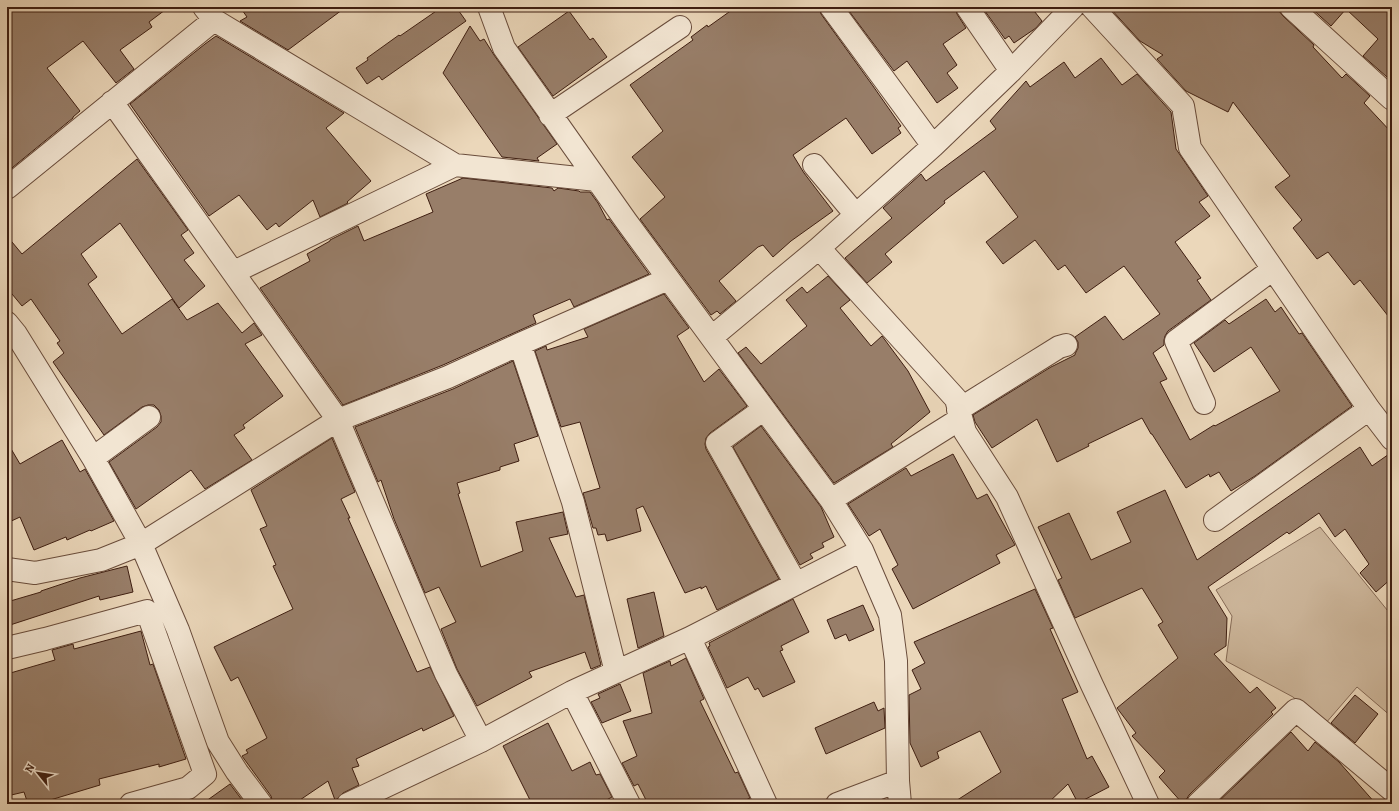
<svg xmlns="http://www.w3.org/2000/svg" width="1399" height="811" font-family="Alegreya,serif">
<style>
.green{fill:#ceb89d;stroke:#866b57}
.building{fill:#987e69;stroke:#3e1e11}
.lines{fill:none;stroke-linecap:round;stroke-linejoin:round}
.minor-casing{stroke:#694c3b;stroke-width:24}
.minor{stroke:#f2e5d2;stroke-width:22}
</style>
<rect width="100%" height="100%" fill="#ebd7ba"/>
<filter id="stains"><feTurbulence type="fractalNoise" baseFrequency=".005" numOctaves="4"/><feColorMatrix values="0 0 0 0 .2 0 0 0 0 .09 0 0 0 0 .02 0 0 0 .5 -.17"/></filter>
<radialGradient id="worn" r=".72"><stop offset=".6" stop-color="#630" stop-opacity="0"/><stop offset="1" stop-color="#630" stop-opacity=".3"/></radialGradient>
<!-- green -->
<path class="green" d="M 1320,527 L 1392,616 L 1392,717 L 1357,687 L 1325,724 L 1293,697 L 1226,661 L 1232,616 L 1216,590 Z"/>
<!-- building -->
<path class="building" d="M 7,7 L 169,7 L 149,22 L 152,27 L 120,50 L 134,69 L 116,83 L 83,41 L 47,68 L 80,111 L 73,117 L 73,118 L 7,172 Z
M 240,7 L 346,7 L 288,50 L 240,21 L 247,17 Z
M 442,7 L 456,7 L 466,21 L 382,80 L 379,76 L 367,84 L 356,68 L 368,60 L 367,58 L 399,35 L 400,36 Z
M 736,7 L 819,7 L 821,14 L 873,86 L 901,126 L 898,128 L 901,133 L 872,154 L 846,118 L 793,155 L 804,173 L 833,211 L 791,241 L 773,257 L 763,245 L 758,247 L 719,281 L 736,301 L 720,314 L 717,311 L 711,315 L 640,219 L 665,197 L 632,157 L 663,131 L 630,85 L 693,40 L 691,37 L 707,25 L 708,27 Z
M 846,7 L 955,7 L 957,14 L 966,28 L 943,44 L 957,65 L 947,73 L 958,88 L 937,103 L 907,61 L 894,71 Z
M 982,7 L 1031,7 L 1042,21 L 1036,28 L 1014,43 L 1009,36 L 1005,39 Z
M 1109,7 L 1279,7 L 1279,11 L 1283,16 L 1314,45 L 1313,47 L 1342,78 L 1346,74 L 1370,96 L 1364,103 L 1392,133 L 1392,321 L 1360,280 L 1354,285 L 1328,252 L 1317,259 L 1293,228 L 1302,220 L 1275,187 L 1290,176 L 1233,102 L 1228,112 L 1186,91 L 1157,59 L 1163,55 L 1140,41 Z
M 1310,7 L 1392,7 L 1392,72 L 1387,77 L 1363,56 L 1378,39 L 1346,9 L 1331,26 Z
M 569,11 L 590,40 L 593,38 L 607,57 L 553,96 L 518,47 Z
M 470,26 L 480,41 L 484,39 L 494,55 L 557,144 L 537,158 L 539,161 L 502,157 L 443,73 Z
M 216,36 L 344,113 L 326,128 L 371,181 L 347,202 L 348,203 L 320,217 L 313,200 L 279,227 L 276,223 L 267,230 L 239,195 L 209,216 L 130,104 L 205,44 Z
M 1101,58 L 1122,85 L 1137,74 L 1171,112 L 1176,149 L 1208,196 L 1199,202 L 1210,216 L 1175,242 L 1201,278 L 1197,280 L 1211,300 L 1168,331 L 1165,336 L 1164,340 L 1164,345 L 1153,353 L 1167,379 L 1160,382 L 1190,440 L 1214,425 L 1215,426 L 1280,391 L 1251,347 L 1214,372 L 1194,343 L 1225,320 L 1229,324 L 1266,299 L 1275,312 L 1281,307 L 1299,334 L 1302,333 L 1352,406 L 1255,476 L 1231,491 L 1219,472 L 1210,477 L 1209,474 L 1186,488 L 1152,434 L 1151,434 L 1142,418 L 1088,444 L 1089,446 L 1057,462 L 1037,419 L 992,448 L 975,422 L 973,415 L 1051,367 L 1075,355 L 1075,354 L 1078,348 L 1078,342 L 1075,337 L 1105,316 L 1123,340 L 1160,314 L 1124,266 L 1086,293 L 1065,265 L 1058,270 L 1035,240 L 1003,264 L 986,242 L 1018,217 L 984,171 L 944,201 L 945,203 L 885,254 L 892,262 L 867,283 L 845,258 L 892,218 L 883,208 L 921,174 L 926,181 L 996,129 L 990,121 L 1026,81 L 1030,87 L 1064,62 L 1075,78 Z
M 137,159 L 188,230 L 181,235 L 194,253 L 184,260 L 205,286 L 179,308 L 120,223 L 81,254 L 97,277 L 88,284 L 122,334 L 172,299 L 187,320 L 218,303 L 242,333 L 254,323 L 262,335 L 245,344 L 283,396 L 243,425 L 245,428 L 234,435 L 252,460 L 205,489 L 191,470 L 136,509 L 109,462 L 157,427 L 161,422 L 161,416 L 159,410 L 154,405 L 148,405 L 142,407 L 104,435 L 53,362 L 64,353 L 57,343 L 60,341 L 31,299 L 22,306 L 7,288 L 7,236 L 22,254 Z
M 463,178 L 552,188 L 554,191 L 558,188 L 579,191 L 580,192 L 590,192 L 598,203 L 607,220 L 609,219 L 649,274 L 574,307 L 570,299 L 533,315 L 536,323 L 443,365 L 343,405 L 260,288 L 310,261 L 307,254 L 330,241 L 330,240 L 358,226 L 364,241 L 433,212 L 426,194 Z
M 828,276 L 850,300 L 840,308 L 871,346 L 882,336 L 908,371 L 930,412 L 891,444 L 893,447 L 834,483 L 738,353 L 746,347 L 761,364 L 807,326 L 786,300 L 802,287 L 807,293 Z
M 664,294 L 689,328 L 677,336 L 704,382 L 719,369 L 747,406 L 710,433 L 706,438 L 705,444 L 706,449 L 779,579 L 717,610 L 706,586 L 701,589 L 701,587 L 685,593 L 643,506 L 636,509 L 641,531 L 607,541 L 605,534 L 598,535 L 596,528 L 593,528 L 583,493 L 600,488 L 580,422 L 561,427 L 535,351 L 546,346 L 547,350 L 588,337 L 584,329 Z
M 513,361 L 538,436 L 514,444 L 519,461 L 500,467 L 500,470 L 457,483 L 460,493 L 458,494 L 481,567 L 523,551 L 516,522 L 563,512 L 568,534 L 549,538 L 576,597 L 584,595 L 601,665 L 591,669 L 585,652 L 529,672 L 532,677 L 477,706 L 457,669 L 441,629 L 456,622 L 439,587 L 425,593 L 394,519 L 381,480 L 378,482 L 355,427 L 453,389 Z
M 761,426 L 821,507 L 834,537 L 822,543 L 824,547 L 810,554 L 813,558 L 800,565 L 733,447 Z
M 332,438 L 355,492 L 341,499 L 350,518 L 348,518 L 417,672 L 430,667 L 454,716 L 423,731 L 422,728 L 356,759 L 359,766 L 352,768 L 359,785 L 343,793 L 337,799 L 335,800 L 328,781 L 294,804 L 273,804 L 271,796 L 242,756 L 248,753 L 246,750 L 267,738 L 238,677 L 231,681 L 214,647 L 293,609 L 273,566 L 276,565 L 260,529 L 267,526 L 251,490 Z
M 62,440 L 80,472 L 85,469 L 114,521 L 91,531 L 90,530 L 67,540 L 66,537 L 34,550 L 20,517 L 7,523 L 7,442 L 20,464 Z
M 1360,447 L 1372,466 L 1392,452 L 1392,578 L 1376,592 L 1360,573 L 1369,564 L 1345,529 L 1335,537 L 1319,513 L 1289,534 L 1287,532 L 1208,587 L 1227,618 L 1226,646 L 1214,654 L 1250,693 L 1257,687 L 1276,708 L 1271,712 L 1273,714 L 1189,795 L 1186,800 L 1186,804 L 1183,804 L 1159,777 L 1165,771 L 1132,736 L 1136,733 L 1117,708 L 1178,658 L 1158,625 L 1163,622 L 1142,588 L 1075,618 L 1058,580 L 1062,578 L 1038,527 L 1069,513 L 1091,560 L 1131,542 L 1117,512 L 1165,490 L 1197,560 Z
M 953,454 L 977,499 L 987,494 L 1015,545 L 996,555 L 1000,563 L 913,609 L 892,569 L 898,565 L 880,529 L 869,536 L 848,504 L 906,468 L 911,476 Z
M 127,566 L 133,592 L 100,600 L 99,596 L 7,626 L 7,602 L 41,592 L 41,591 L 80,578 Z
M 1035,589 L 1053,628 L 1050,629 L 1078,692 L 1062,699 L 1087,759 L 1092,756 L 1109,787 L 1078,803 L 1068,784 L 1047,804 L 951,804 L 1001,772 L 980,731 L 937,752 L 939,758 L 921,767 L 910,743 L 909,695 L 921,689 L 912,670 L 925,663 L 914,642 Z
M 654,592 L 664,636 L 638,648 L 627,599 Z
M 793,599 L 809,632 L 781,646 L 783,650 L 780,651 L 795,682 L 763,697 L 758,688 L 755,690 L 748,677 L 727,688 L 708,647 L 710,646 L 709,643 Z
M 863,605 L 874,630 L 849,641 L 846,634 L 835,639 L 827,620 Z
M 141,631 L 150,665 L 153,664 L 186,759 L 159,767 L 159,764 L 99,779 L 100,785 L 37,804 L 28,804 L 24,792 L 7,796 L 7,674 L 55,660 L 52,650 L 73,644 L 74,649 Z
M 686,658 L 704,699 L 700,701 L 735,773 L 738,772 L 750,798 L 738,804 L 648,804 L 638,784 L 634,786 L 622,763 L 637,756 L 623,721 L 652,713 L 643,673 L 670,661 L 671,666 Z
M 620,684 L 631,711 L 602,723 L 591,702 L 600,698 L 598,694 Z
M 1355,695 L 1378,714 L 1355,743 L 1331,723 Z
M 874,702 L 878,711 L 884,708 L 885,728 L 826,754 L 815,728 Z
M 548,723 L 572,771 L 590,762 L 596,775 L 600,774 L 612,797 L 599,804 L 532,804 L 503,746 Z
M 1291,732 L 1308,751 L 1315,742 L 1339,762 L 1376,804 L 1216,804 Z
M 230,784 L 245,804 L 202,804 Z"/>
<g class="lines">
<defs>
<path id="minor" d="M 489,7 L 504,48 L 626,221 L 831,500 L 862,550 L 890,615 L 896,661 L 898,781 L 900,804
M 831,7 L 933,146
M 967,7 L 1011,71
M 1092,7 L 1183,106 L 1190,148 L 1369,409 L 1392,439
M 1291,7 L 1392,99
M 214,20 L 455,165 L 597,180
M 112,102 L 338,420 L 446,674 L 481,741
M 550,115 L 680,27
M 814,165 L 856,215
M 7,188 L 214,20 L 204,7
M 819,248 L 956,399 L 965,432 L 1007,497 L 1092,685 L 1148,804
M 234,272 L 455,165
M 7,323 L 16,334 L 93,458 L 141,544 L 178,630 L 218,742 L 237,772 L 261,804
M 712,337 L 819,248 L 933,146 L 1011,71 L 1073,7
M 520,344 L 573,502 L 616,672
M 1204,403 L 1176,341 L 1273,269
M 764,409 L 717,443 L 796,584
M 958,410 L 1059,347 L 1066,345
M 93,458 L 149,417
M 831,500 L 960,419
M 1215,520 L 1369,409
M 7,569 L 35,573 L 101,560 L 141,544 L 338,420 L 448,377 L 520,344 L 668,279
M 690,638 L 766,804
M 7,648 L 45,639 L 147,611 L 205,774 L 188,788 L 131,804
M 572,692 L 629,804
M 348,804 L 481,741 L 572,692 L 690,638 L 862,550
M 837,804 L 898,781
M 1198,804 L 1296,710 L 1392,790"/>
</defs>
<!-- minor casing -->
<use href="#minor" class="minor-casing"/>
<!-- minor -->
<use href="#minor" class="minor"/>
</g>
<!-- margin -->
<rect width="1399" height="811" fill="none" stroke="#ebd7ba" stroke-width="24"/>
<rect x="8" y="8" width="1383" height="795" fill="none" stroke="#3e1e11" stroke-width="2"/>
<rect x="12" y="12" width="1375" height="787" fill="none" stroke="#3e1e11"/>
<!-- north arrow -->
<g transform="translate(38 773) rotate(300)" stroke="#f2e5d2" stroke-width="3" paint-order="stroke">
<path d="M0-3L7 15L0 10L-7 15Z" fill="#3e1e11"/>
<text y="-6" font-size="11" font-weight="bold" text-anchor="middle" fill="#3e1e11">N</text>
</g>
<rect width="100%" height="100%" filter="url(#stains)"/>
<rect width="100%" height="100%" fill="url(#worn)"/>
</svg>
